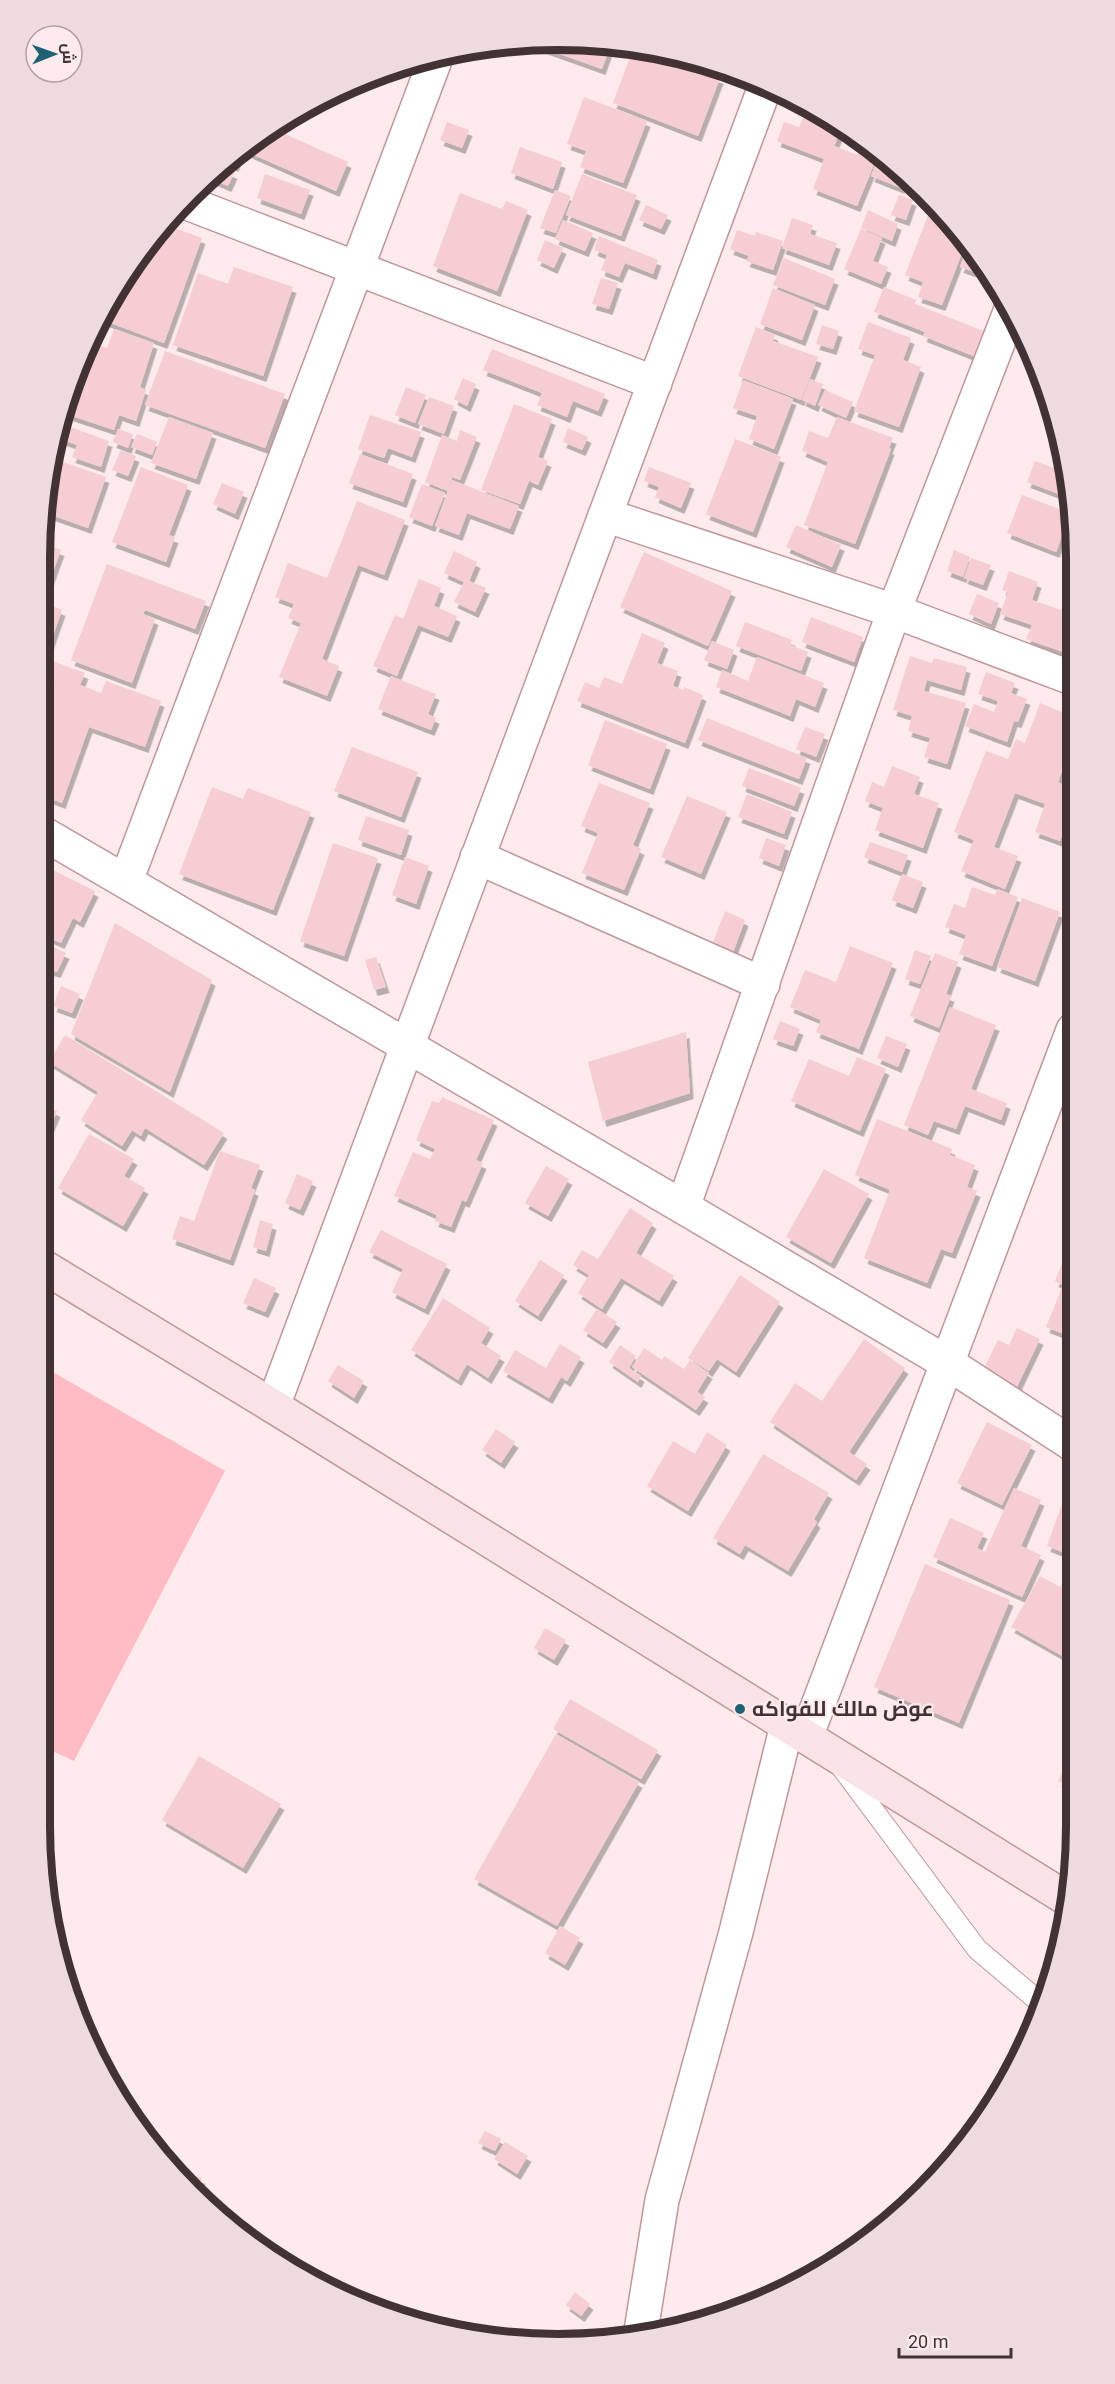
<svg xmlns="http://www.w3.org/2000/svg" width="1115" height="2384" font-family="Roboto,Cairo,sans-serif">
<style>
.green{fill:#ffbcc5}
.building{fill:#f6cdd2;filter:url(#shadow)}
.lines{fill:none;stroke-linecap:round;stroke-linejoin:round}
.lane-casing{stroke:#bf969b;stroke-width:22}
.street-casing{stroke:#bf969b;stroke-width:36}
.secondary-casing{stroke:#bf969b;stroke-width:36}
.lane{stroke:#fff;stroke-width:20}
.street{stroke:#fff;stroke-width:33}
.secondary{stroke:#fae3e7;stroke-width:33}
.poi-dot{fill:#1d6173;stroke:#fceaec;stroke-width:2}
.labels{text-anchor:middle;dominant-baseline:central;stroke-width:4.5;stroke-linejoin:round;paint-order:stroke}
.poi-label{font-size:21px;font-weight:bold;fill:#433234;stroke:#fceaec;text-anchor:start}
.rim{fill:none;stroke:#433234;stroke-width:8}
</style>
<defs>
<filter id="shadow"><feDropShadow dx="3.5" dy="6" stdDeviation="0" flood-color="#0004"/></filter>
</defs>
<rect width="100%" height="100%" fill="#fceaec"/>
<!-- green -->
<path class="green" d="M 39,1364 L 225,1471 L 74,1761 L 39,1745 Z"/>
<!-- building -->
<path class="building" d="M 557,39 L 611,44 L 602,69 L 526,42 Z
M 634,46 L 720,78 L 698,136 L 613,103 Z
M 584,97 L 647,121 L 623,183 L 580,167 L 586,151 L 567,144 Z
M 807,108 L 842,128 L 834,146 L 857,155 L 863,140 L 879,152 L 857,206 L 813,189 L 824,159 L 777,141 L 784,122 L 799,127 Z
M 447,122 L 469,130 L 462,148 L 440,140 Z
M 269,127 L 348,162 L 336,191 L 243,150 Z
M 520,147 L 562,162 L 553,189 L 511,173 Z
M 242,149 L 235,166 L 226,162 L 234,155 Z
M 880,153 L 905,178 L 901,188 L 871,176 Z
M 220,167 L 234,173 L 228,186 L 209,178 Z
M 265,174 L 310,190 L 301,214 L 257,198 Z
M 582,174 L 637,195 L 621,236 L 566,215 Z
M 555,190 L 571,196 L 556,233 L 540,228 Z
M 460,193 L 502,209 L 506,201 L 528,210 L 497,291 L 433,266 Z
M 899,195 L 913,200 L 906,220 L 891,215 Z
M 646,205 L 668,215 L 661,229 L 639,220 Z
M 932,205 L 967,240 L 942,305 L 918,297 L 923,282 L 905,275 Z
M 868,210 L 898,224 L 892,241 L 861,228 Z
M 792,218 L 813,225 L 810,234 L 837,243 L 829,265 L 782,248 Z
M 563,220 L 593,233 L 585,251 L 555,239 Z
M 164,224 L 202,238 L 164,343 L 100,319 L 126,270 Z
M 861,229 L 882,238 L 873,261 L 888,267 L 881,284 L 844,269 Z
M 737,230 L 755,236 L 756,232 L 783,241 L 773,270 L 746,261 L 749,256 L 730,249 Z
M 599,236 L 658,260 L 653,274 L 625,263 L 619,277 L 601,270 L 607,255 L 594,250 Z
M 545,240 L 563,248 L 554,268 L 537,260 Z
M 969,242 L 987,274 L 989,277 L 960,267 Z
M 784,258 L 835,279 L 825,305 L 773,285 Z
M 234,267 L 293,287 L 263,376 L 173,345 L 198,273 L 228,284 Z
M 601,278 L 618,283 L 609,309 L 592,304 Z
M 884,287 L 916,300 L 915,304 L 986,332 L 976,357 L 923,336 L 925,332 L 874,312 Z
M 773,288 L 815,305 L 802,340 L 760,324 Z
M 868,322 L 911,338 L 903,360 L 921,367 L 899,427 L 854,411 L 875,355 L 858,349 Z
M 822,325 L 839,331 L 833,349 L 816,344 Z
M 756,327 L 775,335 L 773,341 L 818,357 L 801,400 L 738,376 Z
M 114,329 L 154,343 L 140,387 L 146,390 L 136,421 L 119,415 L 114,430 L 69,415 L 94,343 L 107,348 Z
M 492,349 L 605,394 L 598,411 L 573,401 L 567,417 L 537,405 L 542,393 L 483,370 Z
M 165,351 L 285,394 L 265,448 L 145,405 Z
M 463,378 L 476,384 L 467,406 L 454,399 Z
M 810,379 L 823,384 L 815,406 L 802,400 Z
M 743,380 L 793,399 L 774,449 L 749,439 L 757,416 L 733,408 Z
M 406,387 L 426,395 L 415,423 L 395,415 Z
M 825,390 L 853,402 L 846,418 L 818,405 Z
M 429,397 L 454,406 L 444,434 L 418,424 Z
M 514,404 L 552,419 L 538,457 L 548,461 L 538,485 L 529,481 L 520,504 L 481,490 Z
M 370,415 L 421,432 L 412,457 L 388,448 L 384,458 L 358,449 Z
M 169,417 L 213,433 L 196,479 L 151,463 Z
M 837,417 L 893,438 L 889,448 L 891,449 L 855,544 L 804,525 L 828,462 L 802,451 L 809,431 L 828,438 Z
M 59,423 L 109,441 L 101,467 L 72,457 L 77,445 L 55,437 Z
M 568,428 L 588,437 L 582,450 L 563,442 Z
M 118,429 L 133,434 L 128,448 L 113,442 Z
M 460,430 L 477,437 L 460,480 L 452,477 L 448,491 L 425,482 L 442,435 L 457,441 Z
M 137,434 L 157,442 L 152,455 L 131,447 Z
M 735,439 L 781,457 L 753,532 L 706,514 Z
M 121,450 L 136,456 L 128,476 L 112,470 Z
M 360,454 L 413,474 L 403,502 L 349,483 Z
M 49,457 L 106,477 L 88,528 L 43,512 Z
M 1035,461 L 1067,473 L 1072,499 L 1027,482 Z
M 141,467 L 188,485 L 169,535 L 175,537 L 166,562 L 112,542 Z
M 649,467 L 691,483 L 681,508 L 655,497 L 659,487 L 644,481 Z
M 452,480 L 519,506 L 510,529 L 467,513 L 459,535 L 435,526 Z
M 222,483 L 244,492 L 235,514 L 213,504 Z
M 422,484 L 445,493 L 432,526 L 409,517 Z
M 1022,495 L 1070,513 L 1056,552 L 1007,533 Z
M 357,501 L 405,520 L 384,575 L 358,565 L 322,659 L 339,666 L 327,696 L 279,677 L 301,623 L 288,618 L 294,604 L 275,597 L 288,563 L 327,578 Z
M 796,525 L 841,545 L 832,567 L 786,547 Z
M 40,542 L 61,550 L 42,602 L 62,610 L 49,647 L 39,643 Z
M 954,550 L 970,557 L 963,577 L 947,571 Z
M 454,551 L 477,562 L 469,581 L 486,588 L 475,612 L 454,602 L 464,582 L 444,573 Z
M 644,552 L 732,591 L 708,646 L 620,607 Z
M 971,558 L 991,565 L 983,585 L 964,578 Z
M 107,564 L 206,601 L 195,629 L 145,610 L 143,614 L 155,619 L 132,683 L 71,660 Z
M 1009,571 L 1038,582 L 1032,600 L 1061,610 L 1072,580 L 1072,655 L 1026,639 L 1032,625 L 1000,614 L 1008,592 L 1002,590 Z
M 419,579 L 441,588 L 434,606 L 457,616 L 448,637 L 418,625 L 397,676 L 373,666 L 395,615 L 403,619 Z
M 977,594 L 999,603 L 991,624 L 969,614 Z
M 811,617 L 863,637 L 854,662 L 802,642 Z
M 745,622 L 792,640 L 790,645 L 808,652 L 801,671 L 736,646 Z
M 642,633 L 665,643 L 657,663 L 678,671 L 673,686 L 683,690 L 684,687 L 703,695 L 685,743 L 577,701 L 585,682 L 599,688 L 604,677 L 622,684 Z
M 712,641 L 734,650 L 727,669 L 704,660 Z
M 39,656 L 85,673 L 80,685 L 101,693 L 106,681 L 161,701 L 145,747 L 89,727 L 62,803 L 39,794 L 39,720 L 47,697 L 50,698 L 55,686 L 39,680 Z
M 910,656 L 932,663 L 934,658 L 967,667 L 961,690 L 927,680 L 924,691 L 966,703 L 947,764 L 924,757 L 930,738 L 908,731 L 912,716 L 893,710 Z
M 757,657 L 824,683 L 815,707 L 796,699 L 790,716 L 716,687 L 722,670 L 748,681 Z
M 986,672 L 1015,683 L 1011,693 L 1027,699 L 1018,722 L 1014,721 L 1007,742 L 965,726 L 974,704 L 994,712 L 998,701 L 978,694 Z
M 391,676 L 436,694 L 428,714 L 436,718 L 431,730 L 378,709 Z
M 1040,703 L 1072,716 L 1072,744 L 1058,782 L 1073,789 L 1073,807 L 1060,841 L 1035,832 L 1045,804 L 1015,793 L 994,847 L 1018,856 L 1005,889 L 961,871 L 974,840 L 954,832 L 986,751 L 1008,759 L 1016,739 L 1025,743 Z
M 707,718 L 807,758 L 799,779 L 698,740 Z
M 605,720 L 667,744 L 650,789 L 588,765 Z
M 805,727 L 825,734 L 816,757 L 796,749 Z
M 352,747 L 418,772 L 401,817 L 334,791 Z
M 892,766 L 920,777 L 914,794 L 939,803 L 923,848 L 875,830 L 883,808 L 865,801 L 872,782 L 884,787 Z
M 749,768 L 801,788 L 794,806 L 742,786 Z
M 599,783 L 650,803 L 633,845 L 641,849 L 624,890 L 582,873 L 598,833 L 581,826 Z
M 212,787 L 243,799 L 248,788 L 311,812 L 273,910 L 179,874 Z
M 747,794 L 792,812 L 784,834 L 738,817 Z
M 687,796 L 727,812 L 701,874 L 661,857 Z
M 366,816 L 409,830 L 401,855 L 358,840 Z
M 766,838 L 786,845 L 779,866 L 759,858 Z
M 870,842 L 908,855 L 902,872 L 864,857 Z
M 333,843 L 378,858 L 344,956 L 300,941 Z
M 405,857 L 429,866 L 416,904 L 392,895 Z
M 53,870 L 95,891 L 80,922 L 73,918 L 61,943 L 39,933 L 39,898 Z
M 902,874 L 923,882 L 913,908 L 892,900 Z
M 972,887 L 995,895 L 997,889 L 1018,897 L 992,966 L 959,954 L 966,935 L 945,927 L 954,904 L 965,908 Z
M 1022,898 L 1060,912 L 1035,981 L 997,967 Z
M 725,911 L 745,920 L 732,955 L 711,947 Z
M 115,923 L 212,980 L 170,1092 L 71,1034 Z
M 39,940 L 66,953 L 57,972 L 51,970 L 39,995 Z
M 850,946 L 893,963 L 859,1049 L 816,1032 L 821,1020 L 790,1007 L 805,970 L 836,982 Z
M 915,950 L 931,956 L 920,984 L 905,979 Z
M 935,953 L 958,962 L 946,994 L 951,996 L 939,1028 L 910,1016 Z
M 376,957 L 386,987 L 374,990 L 365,960 Z
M 61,986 L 80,994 L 72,1013 L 53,1006 Z
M 950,1007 L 996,1025 L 971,1089 L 1007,1103 L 1001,1120 L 965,1106 L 956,1129 L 934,1121 L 928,1135 L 904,1125 Z
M 780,1021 L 800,1029 L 793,1046 L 773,1039 Z
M 686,1032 L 690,1093 L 603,1121 L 588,1062 Z
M 65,1035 L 224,1133 L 204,1165 L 145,1128 L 141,1136 L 132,1130 L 122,1146 L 81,1120 L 98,1092 L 49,1062 Z
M 886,1036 L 907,1044 L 898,1067 L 877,1058 Z
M 857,1057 L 886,1069 L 860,1131 L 791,1101 L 809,1059 L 849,1076 Z
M 442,1097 L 494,1120 L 476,1160 L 483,1163 L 466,1202 L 462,1200 L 451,1227 L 435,1221 L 437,1215 L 394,1196 L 413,1152 L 430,1159 L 435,1149 L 416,1140 L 432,1101 L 439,1103 Z
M 39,1103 L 57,1111 L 39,1153 Z
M 877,1119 L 952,1149 L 950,1155 L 975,1165 L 967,1187 L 977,1191 L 952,1253 L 941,1249 L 927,1283 L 864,1258 L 890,1190 L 855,1175 Z
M 89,1134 L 134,1159 L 124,1176 L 145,1188 L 123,1226 L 58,1188 Z
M 220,1151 L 260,1165 L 251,1188 L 255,1190 L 230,1260 L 172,1239 L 180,1216 L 194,1221 Z
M 546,1166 L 569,1179 L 548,1216 L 525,1203 Z
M 824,1169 L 869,1194 L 831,1263 L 786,1237 Z
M 297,1174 L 313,1181 L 300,1210 L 285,1203 Z
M 630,1208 L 653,1223 L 636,1253 L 674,1276 L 659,1301 L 621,1278 L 602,1309 L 578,1293 L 589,1275 L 573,1265 L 582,1250 L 598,1259 Z
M 260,1220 L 273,1224 L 266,1251 L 253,1247 Z
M 381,1230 L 447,1264 L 425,1309 L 392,1292 L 403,1269 L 369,1252 Z
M 1072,1238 L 1074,1239 L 1074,1338 L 1046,1327 L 1063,1285 L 1055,1281 Z
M 540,1260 L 564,1275 L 538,1316 L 515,1301 Z
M 740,1275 L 780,1302 L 736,1372 L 717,1359 L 709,1371 L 688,1358 Z
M 254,1278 L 276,1288 L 265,1312 L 243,1303 Z
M 443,1298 L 490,1328 L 481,1343 L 501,1356 L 488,1378 L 467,1364 L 458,1380 L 411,1350 Z
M 597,1309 L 617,1322 L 603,1343 L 583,1330 Z
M 1017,1328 L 1040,1339 L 1014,1393 L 980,1376 L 998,1340 L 1009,1345 Z
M 864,1339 L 905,1368 L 849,1452 L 867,1464 L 856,1480 L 770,1422 L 795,1383 L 822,1401 Z
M 560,1344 L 581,1357 L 567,1381 L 561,1377 L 549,1398 L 503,1371 L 515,1350 L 546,1368 Z
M 620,1345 L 636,1356 L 629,1368 L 641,1376 L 638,1382 L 609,1362 Z
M 644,1348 L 662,1360 L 664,1356 L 684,1369 L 690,1360 L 709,1373 L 697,1392 L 705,1397 L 696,1410 L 632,1367 Z
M 338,1365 L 364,1381 L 354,1398 L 328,1381 Z
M 987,1422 L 1032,1445 L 1002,1505 L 957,1483 Z
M 496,1429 L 515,1442 L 501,1463 L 482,1450 Z
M 707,1432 L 727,1445 L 688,1511 L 647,1486 L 673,1441 L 695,1454 Z
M 763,1454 L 829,1493 L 814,1519 L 817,1522 L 788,1571 L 745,1545 L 740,1554 L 713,1538 Z
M 1014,1488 L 1041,1500 L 1021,1546 L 1041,1555 L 1022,1597 L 933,1557 L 950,1518 L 984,1533 L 977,1548 L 985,1552 Z
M 1067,1490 L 1075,1493 L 1075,1557 L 1047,1546 Z
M 925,1564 L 1010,1600 L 959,1723 L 874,1687 Z
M 1067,1575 L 1075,1579 L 1075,1663 L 1011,1627 L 1040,1576 L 1060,1587 Z
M 545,1628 L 566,1640 L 554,1660 L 534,1648 Z
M 570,1699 L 658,1750 L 641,1779 L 553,1729 Z
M 556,1734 L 639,1782 L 557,1926 L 474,1879 Z
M 1076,1744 L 1076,1790 L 1058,1781 Z
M 199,1756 L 281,1804 L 243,1868 L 162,1820 Z
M 560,1926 L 580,1938 L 565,1965 L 545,1953 Z
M 485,2131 L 501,2139 L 495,2151 L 478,2143 Z
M 505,2142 L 528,2156 L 517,2174 L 494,2159 Z
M 178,2170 L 202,2178 L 196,2192 L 176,2175 Z
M 575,2292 L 590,2304 L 581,2316 L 566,2305 Z"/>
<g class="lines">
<defs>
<path id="lane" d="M 842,1768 L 977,1949 L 1043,2005"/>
<path id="street" d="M 182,201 L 655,383
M 605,515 L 894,611 L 1072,678
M 39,831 L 683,1207 L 949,1364 L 1075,1446
M 477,857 L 763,984
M 126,881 L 437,55
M 683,1207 L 894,611 L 1010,312
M 273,1406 L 766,84
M 806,1737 L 1073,1030
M 640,2337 L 662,2200 L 736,1932 L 787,1725"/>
<path id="secondary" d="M 39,1264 L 273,1406 L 1069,1900"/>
</defs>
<!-- lane casing -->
<use href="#lane" class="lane-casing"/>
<!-- street casing -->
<use href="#street" class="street-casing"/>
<!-- secondary casing -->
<use href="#secondary" class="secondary-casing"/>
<!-- lane -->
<use href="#lane" class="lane"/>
<!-- street -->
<use href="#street" class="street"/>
<!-- secondary -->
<use href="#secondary" class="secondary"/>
</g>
<!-- markers -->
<circle class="poi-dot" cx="740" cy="1709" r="6"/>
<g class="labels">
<!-- poi labels -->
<g class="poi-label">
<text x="752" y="1709">عوض مالك للفواكه</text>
</g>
</g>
<!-- crop -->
<path d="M0 0H1115V2384H0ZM558 50H558A508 508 0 0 1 1066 558V1826A508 508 0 0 1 558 2334H558A508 508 0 0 1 50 1826V558A508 508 0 0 1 558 50Z" fill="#eddbdd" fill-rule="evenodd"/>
<path class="rim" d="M558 50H558A508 508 0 0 1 1066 558V1826A508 508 0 0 1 558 2334H558A508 508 0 0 1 50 1826V558A508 508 0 0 1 558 50Z"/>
<!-- north arrow -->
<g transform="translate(54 54) rotate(89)"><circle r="28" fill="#fceaec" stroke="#b2a0a2" stroke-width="1.5"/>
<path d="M0-4.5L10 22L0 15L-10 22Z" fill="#1d6173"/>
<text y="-9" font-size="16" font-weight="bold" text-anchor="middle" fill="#433234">ش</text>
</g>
<!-- scale -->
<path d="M899 2348v9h112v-9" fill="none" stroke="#433234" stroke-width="3"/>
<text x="908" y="2348" font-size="18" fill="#433234" stroke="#fceaec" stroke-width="4.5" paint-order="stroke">20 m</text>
</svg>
